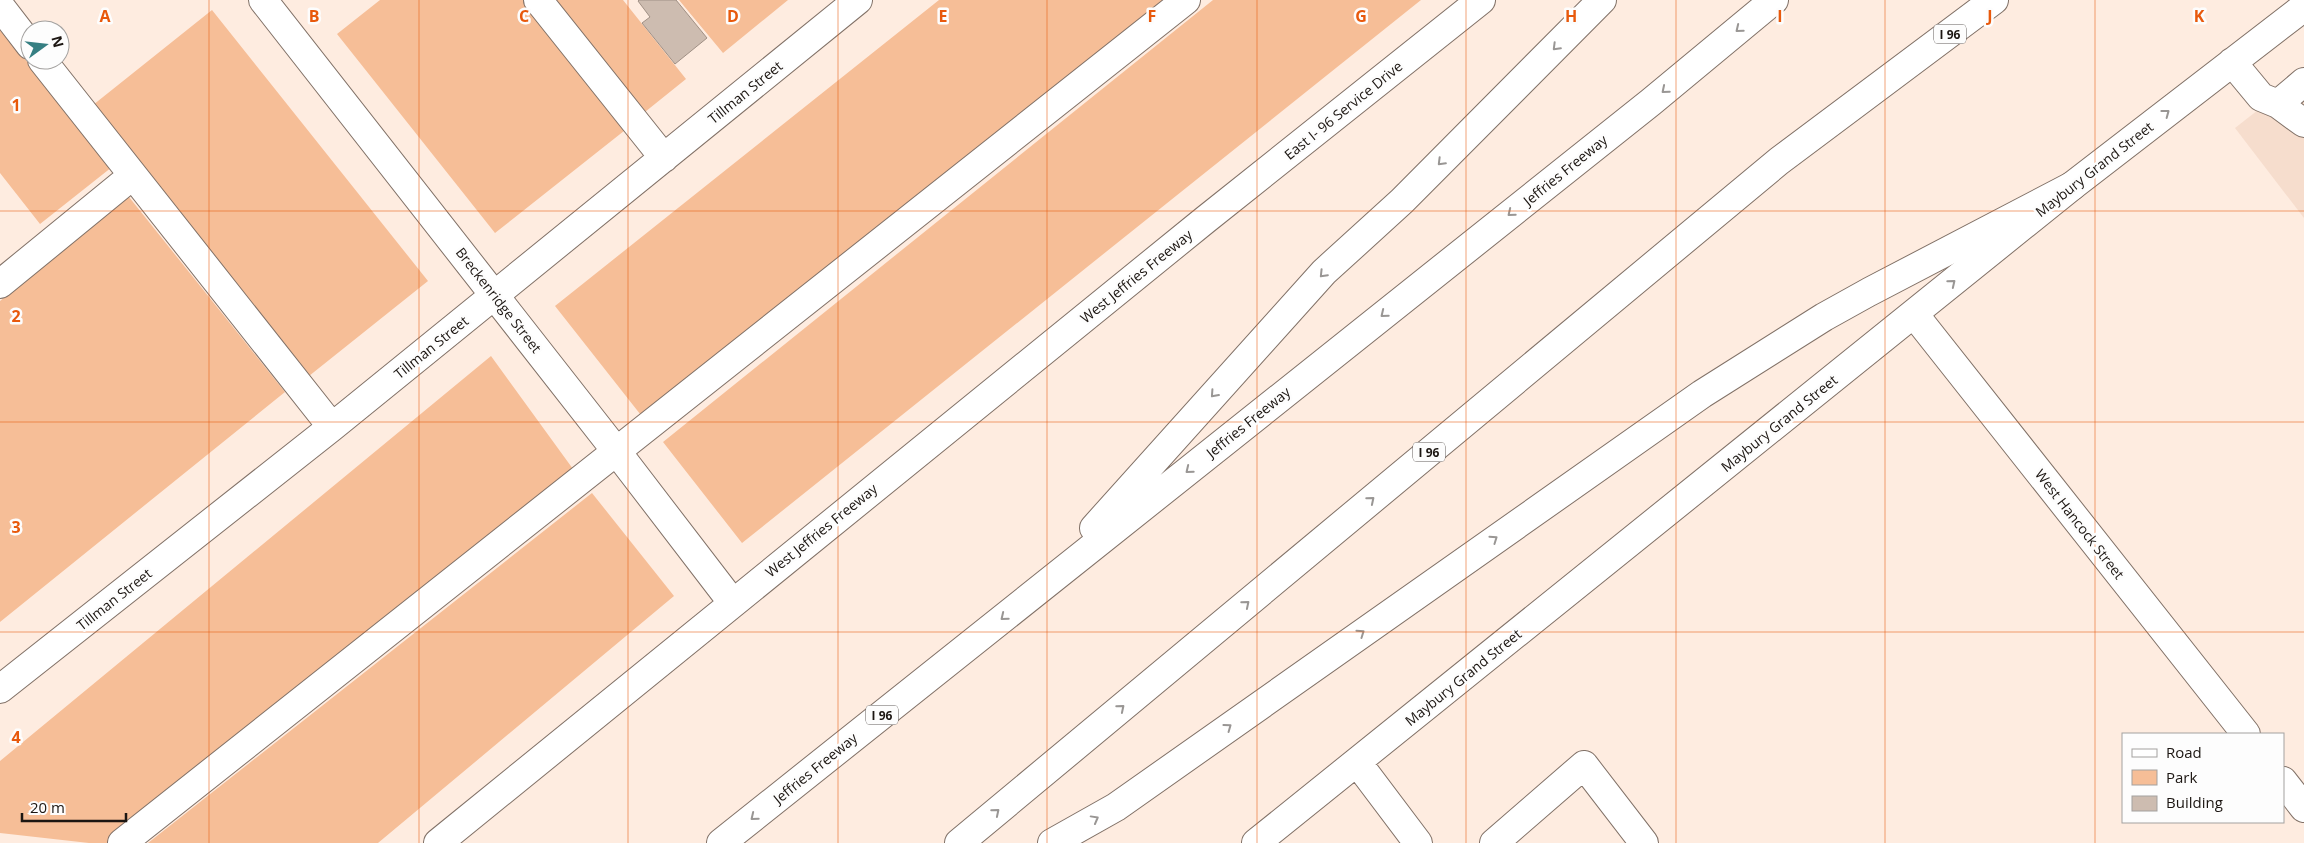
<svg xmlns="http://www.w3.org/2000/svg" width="2304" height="843" font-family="'Open Sans',sans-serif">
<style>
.built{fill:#f6ddcd}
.green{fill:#f6be97}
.building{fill:#cdbcb0;stroke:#a09085}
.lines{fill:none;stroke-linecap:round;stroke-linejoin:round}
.minor-casing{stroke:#817167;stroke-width:30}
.highway-casing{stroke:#817167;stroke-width:30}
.minor{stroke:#fff;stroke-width:28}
.highway{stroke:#fff;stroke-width:28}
.oneway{stroke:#999694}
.grid{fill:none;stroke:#e8590c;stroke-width:1;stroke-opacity:0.55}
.labels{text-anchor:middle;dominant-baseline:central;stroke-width:5;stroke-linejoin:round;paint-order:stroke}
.shield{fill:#fdfdfd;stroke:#605b58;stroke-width:1}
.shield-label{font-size:12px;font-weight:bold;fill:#1c1612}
.street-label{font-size:14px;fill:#1c1612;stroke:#fdfdfd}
.grid-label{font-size:16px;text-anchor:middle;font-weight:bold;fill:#e8590c;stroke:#fdfdfd;stroke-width:5;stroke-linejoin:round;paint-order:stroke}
</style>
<rect width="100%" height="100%" fill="#feece0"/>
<!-- built -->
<path class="built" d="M 2304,74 L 2304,218 L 2235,128 Z"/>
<!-- green -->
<path class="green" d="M 380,0 L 529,0 L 629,127 L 495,233 L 337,34 Z
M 549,0 L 623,0 L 686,79 L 640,116 Z
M 679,0 L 788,0 L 723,53 Z
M 939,0 L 1170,0 L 644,419 L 555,306 Z
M 1213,0 L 1421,0 L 742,543 L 663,442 Z
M 212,10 L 428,281 L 309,376 L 93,105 Z
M 0,25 L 112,167 L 40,224 L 0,173 Z
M 129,197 L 285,392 L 0,622 L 0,301 Z
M 491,356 L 573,469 L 107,843 L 89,843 L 0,833 L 0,761 Z
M 592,493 L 674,596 L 378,843 L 148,843 Z"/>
<!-- building -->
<path class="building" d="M 639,0 L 676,0 L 707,38 L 675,64 L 642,23 L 650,17 L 638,1 Z"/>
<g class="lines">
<defs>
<path id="minor" d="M 263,0 L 617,452 L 732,602
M 538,0 L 664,158
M 0,6 L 30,45
M 42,60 L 332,427
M 2232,62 L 2261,97 L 2278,104 L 2304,123
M 2278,104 L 2304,82
M 0,284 L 132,176
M 1914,314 L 2246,734
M 0,689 L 332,427 L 858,0
M 1357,762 L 1418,843
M 2283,781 L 2304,808
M 122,843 L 1186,0
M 438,843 L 1205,220 L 1481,0
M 1256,843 L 2072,186 L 2304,7
M 1494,843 L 1584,765 L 1644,843"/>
<path id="highway" d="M 1094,528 L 1324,272 L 1402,201 L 1602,0
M 721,843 L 1651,102 L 1774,0
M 959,843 L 1779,161 L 1994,0
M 1052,843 L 1116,807 L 1702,394 L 1824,317 L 1869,292 L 2072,186"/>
</defs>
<!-- minor casing -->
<use href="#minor" class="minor-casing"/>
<!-- highway casing -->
<use href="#highway" class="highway-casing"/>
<!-- minor -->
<use href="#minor" class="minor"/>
<!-- highway -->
<use href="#highway" class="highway"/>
</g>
<!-- one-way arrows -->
<defs><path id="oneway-chevron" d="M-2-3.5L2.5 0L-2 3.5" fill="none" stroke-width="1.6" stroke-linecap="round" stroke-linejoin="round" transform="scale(1.25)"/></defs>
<g class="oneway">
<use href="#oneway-chevron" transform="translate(1739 29) rotate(141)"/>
<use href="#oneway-chevron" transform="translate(1556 47) rotate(135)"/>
<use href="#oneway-chevron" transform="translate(1665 90) rotate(140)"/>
<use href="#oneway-chevron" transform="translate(2166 113) rotate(-37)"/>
<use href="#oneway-chevron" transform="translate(1441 162) rotate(135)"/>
<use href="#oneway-chevron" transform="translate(1511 213) rotate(141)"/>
<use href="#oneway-chevron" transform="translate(1323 274) rotate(134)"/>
<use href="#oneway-chevron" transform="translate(1952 283) rotate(-39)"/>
<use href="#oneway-chevron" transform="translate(1384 314) rotate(141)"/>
<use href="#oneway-chevron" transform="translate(1214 394) rotate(132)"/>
<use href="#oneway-chevron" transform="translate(1189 470) rotate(141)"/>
<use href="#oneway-chevron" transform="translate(1371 500) rotate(-40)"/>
<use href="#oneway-chevron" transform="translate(1494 539) rotate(-35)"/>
<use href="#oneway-chevron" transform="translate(1246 604) rotate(-40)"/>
<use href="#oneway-chevron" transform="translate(1004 617) rotate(141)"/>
<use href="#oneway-chevron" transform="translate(1361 633) rotate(-35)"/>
<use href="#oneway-chevron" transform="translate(1121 708) rotate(-40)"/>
<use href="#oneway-chevron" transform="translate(1228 727) rotate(-36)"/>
<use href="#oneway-chevron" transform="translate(996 812) rotate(-40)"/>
<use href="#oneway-chevron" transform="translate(754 817) rotate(141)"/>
<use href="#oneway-chevron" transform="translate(1095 819) rotate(-29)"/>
</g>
<!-- grid -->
<path class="grid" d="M 209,0 L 209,843M 419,0 L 419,843M 628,0 L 628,843M 838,0 L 838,843M 1047,0 L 1047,843M 1257,0 L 1257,843M 1466,0 L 1466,843M 1676,0 L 1676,843M 1885,0 L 1885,843M 2095,0 L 2095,843M 0,211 L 2304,211M 0,422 L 2304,422M 0,632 L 2304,632"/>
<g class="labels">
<!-- shield labels -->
<g class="shield">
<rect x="1934" y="24.5" width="32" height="19" rx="4"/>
<rect x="1413" y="442.5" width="32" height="19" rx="4"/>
<rect x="866" y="705.5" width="32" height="19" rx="4"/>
</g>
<g class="shield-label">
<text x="1950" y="34">I 96</text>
<text x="1429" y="452">I 96</text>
<text x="882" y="715">I 96</text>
</g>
<!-- street labels -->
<g class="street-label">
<text transform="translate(745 92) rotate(-39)">Tillman Street</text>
<text transform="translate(1343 110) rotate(-39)">East I- 96 Service Drive</text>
<text transform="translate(2094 169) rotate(-38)">Maybury Grand Street</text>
<text transform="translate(1565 170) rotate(-39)">Jeffries Freeway</text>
<text transform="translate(1136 276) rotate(-39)">West Jeffries Freeway</text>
<text transform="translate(499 300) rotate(52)">Breckenridge Street</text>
<text transform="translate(431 347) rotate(-39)">Tillman Street</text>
<text transform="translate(1248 422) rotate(-39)">Jeffries Freeway</text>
<text transform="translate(1779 423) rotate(-39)">Maybury Grand Street</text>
<text transform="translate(2080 524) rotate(52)">West Hancock Street</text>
<text transform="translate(821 530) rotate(-39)">West Jeffries Freeway</text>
<text transform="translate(114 599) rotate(-38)">Tillman Street</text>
<text transform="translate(1463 677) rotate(-39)">Maybury Grand Street</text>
<text transform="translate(815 768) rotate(-39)">Jeffries Freeway</text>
</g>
</g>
<g class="grid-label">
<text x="105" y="22">A</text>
<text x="314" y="22">B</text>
<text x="524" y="22">C</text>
<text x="733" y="22">D</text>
<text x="943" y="22">E</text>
<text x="1152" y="22">F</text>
<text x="1361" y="22">G</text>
<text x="1571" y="22">H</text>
<text x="1780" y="22">I</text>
<text x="1990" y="22">J</text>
<text x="2199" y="22">K</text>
<text x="16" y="111">1</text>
<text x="16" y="322">2</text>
<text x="16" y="533">3</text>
<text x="16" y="743">4</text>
</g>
<!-- legend -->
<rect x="2122" y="733" width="162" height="90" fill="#fdfdfd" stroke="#a3a19f"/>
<rect x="2132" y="749" width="25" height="8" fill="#ffffff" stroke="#a3a19f"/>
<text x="2166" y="758" font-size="15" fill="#1c1612">Road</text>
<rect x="2132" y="770" width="25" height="15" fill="#f6be97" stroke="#a3a19f"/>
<text x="2166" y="783" font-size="15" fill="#1c1612">Park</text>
<rect x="2132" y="796" width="25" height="15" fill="#cdbcb0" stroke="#a3a19f"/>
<text x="2166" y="808" font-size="15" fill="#1c1612">Building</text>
<!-- north arrow -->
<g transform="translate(45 45) rotate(75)"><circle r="24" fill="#fdfdfd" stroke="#a3a19f"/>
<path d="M0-4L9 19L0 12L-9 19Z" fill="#367f82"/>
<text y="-8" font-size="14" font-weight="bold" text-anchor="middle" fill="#1c1612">N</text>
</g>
<!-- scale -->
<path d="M22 813v8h104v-8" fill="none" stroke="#1c1612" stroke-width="2.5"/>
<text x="30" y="813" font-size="15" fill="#1c1612" stroke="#fdfdfd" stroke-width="4" paint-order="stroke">20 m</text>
</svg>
